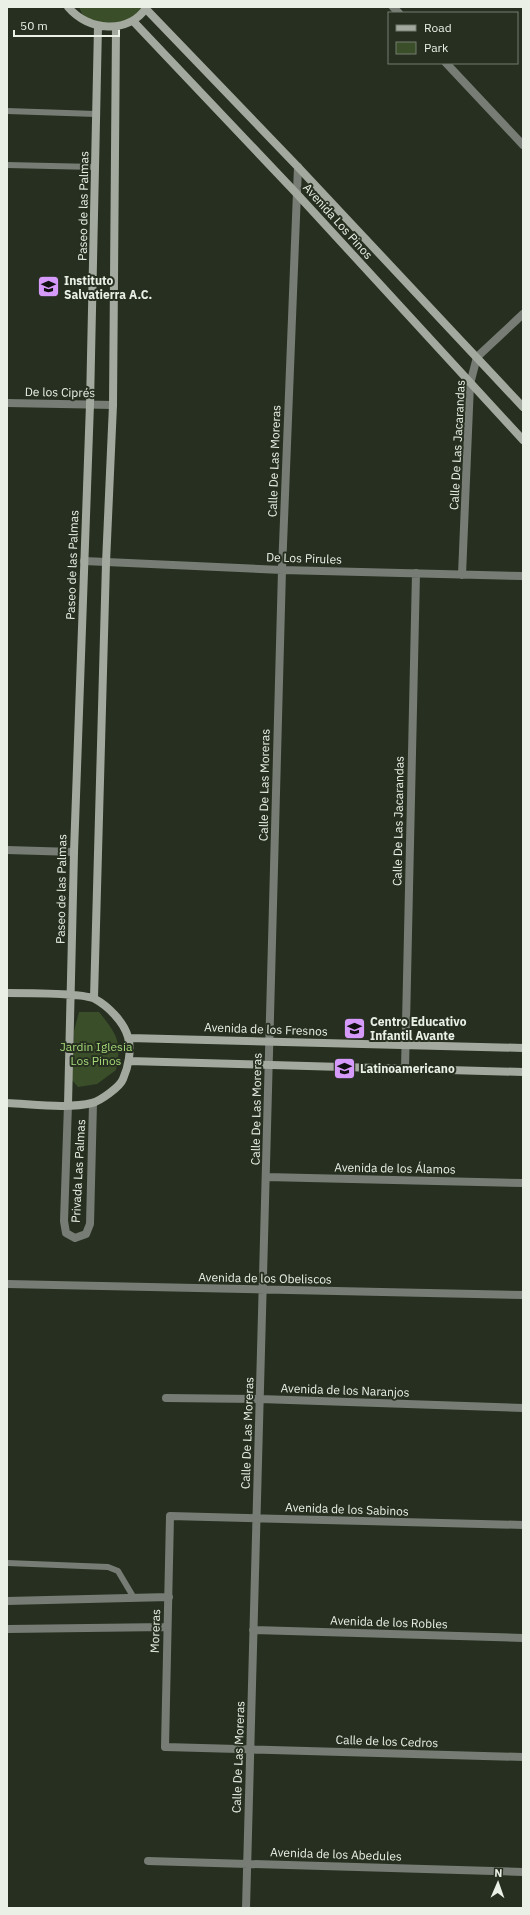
<svg xmlns="http://www.w3.org/2000/svg" width="530" height="1915" font-family="'IBM Plex Sans',sans-serif">
<style>
.green{fill:#3a4f29}
.lines{fill:none;stroke-linecap:round;stroke-linejoin:round}
.lane{stroke:#777c74;stroke-width:6}
.street{stroke:#777c74;stroke-width:8}
.secondary{stroke:#a3a99e;stroke-width:8}
.labels{text-anchor:middle;dominant-baseline:central;stroke-width:4;stroke-linejoin:round;paint-order:stroke}
.street-label{font-size:12px;fill:#ebf0e7;stroke:#262f20}
.poi-label{font-size:12px;font-weight:bold;fill:#ebf0e7;stroke:#262f20;text-anchor:start}
.park-label{font-size:12px;fill:#a4d877;stroke:#262f20}
</style>
<rect width="100%" height="100%" fill="#262f20"/>
<!-- green -->
<path class="green" d="M 79,7 L 145,7 L 124,23 L 99,23 L 83,16 Z
M 79,1012 L 99,1012 C 117,1034 122,1042 116,1070 L 97,1084 L 78,1087 L 72,1080 L 74,1031 Z"/>
<g class="lines">
<!-- lane -->
<path class="lane" d="M 7,111 L 96,114
M 7,165 L 95,167
M 7,1563 L 108,1567 L 118,1571 L 134,1598"/>
<!-- street -->
<path class="street" d="M 393,7 L 399,13
M 446,63 L 523,145
M 7,403 L 113,405
M 84,561 L 282,570 L 523,576
M 462,575 L 470,384 L 477,357 L 523,314
M 7,850 L 74,852
M 405,1069 L 416,573
M 68,1105 L 64,1221 L 66,1233 L 75,1238 L 86,1234 L 90,1224 L 93,1103
M 266,1177 L 523,1183
M 7,1284 L 523,1295
M 166,1398 L 260,1399 L 523,1408
M 523,1525 L 170,1516 L 165,1747 L 523,1757
M 7,1601 L 169,1597
M 7,1629 L 167,1627
M 253,1630 L 523,1638
M 148,1861 L 523,1872
M 246,1908 L 282,570 L 298,167"/>
<!-- secondary -->
<path class="secondary" d="M 68,7 C 88,31 128,35 147,7
M 146,9 L 298,167 L 523,407
M 133,21 L 297,194 L 523,440
M 7,993 C 23,993 84,993 95,999 C 108,1006 124,1022 128,1037 C 132,1050 128,1068 123,1079 C 120,1087 100,1101 92,1103 C 69,1109 32,1104 7,1103
M 94,998 L 106,563 L 113,405 L 116,27
M 129,1038 L 523,1048
M 129,1061 L 523,1072
M 68,1105 L 74,852 L 90,404 L 98,26"/>
</g>
<!-- icons -->
<defs>
<symbol id="school-square" viewBox="-11 -11 22 22"><rect x="-9" y="-9" width="18" height="18" rx="4" fill="#d69bfa" stroke="#262f20"/><path d="M0-5L7-2L0 1L-7-2ZM-4 1L0 2.5L4 1V4Q0 6-4 4Z" fill="#111"/></symbol>
</defs>
<g fill-rule="evenodd">
<use href="#school-square" x="36" y="274" width="25" height="25"/>
<use href="#school-square" x="342" y="1016" width="25" height="25"/>
<use href="#school-square" x="332" y="1056" width="25" height="25"/>
</g>
<g class="labels">
<!-- street labels -->
<g class="street-label">
<text transform="translate(83 206) rotate(-89)">Paseo de las Palmas</text>
<text transform="translate(338 221) rotate(48)">Avenida Los Pinos</text>
<text transform="translate(60 392) rotate(1)">De los Ciprés</text>
<text transform="translate(457 445) rotate(-87)">Calle De Las Jacarandas</text>
<text transform="translate(274 461) rotate(-88)">Calle De Las Moreras</text>
<text transform="translate(304 558) rotate(2)">De Los Pirules</text>
<text transform="translate(72 565) rotate(-88)">Paseo de las Palmas</text>
<text transform="translate(264 785) rotate(-89)">Calle De Las Moreras</text>
<text transform="translate(398 821) rotate(-89)">Calle De Las Jacarandas</text>
<text transform="translate(61 889) rotate(-89)">Paseo de las Palmas</text>
<text transform="translate(266 1029) rotate(2)">Avenida de los Fresnos</text>
<text transform="translate(256 1109) rotate(-89)">Calle De Las Moreras</text>
<text transform="translate(395 1168) rotate(1)">Avenida de los Álamos</text>
<text transform="translate(78 1171) rotate(-87)">Privada Las Palmas</text>
<text transform="translate(265 1278) rotate(1)">Avenida de los Obeliscos</text>
<text transform="translate(345 1390) rotate(2)">Avenida de los Naranjos</text>
<text transform="translate(247 1433) rotate(-88)">Calle De Las Moreras</text>
<text transform="translate(347 1509) rotate(2)">Avenida de los Sabinos</text>
<text transform="translate(389 1622) rotate(2)">Avenida de los Robles</text>
<text transform="translate(155 1631) rotate(-88)">Moreras</text>
<text transform="translate(387 1741) rotate(2)">Calle de los Cedros</text>
<text transform="translate(238 1757) rotate(-88)">Calle De Las Moreras</text>
<text transform="translate(336 1854) rotate(2)">Avenida de los Abedules</text>
</g>
<!-- poi labels -->
<g class="poi-label">
<text x="64" y="280">Instituto<tspan x="64" dy="14">Salvatierra A.C.</tspan></text>
<text x="370" y="1021">Centro Educativo<tspan x="370" dy="14">Infantil Avante</tspan></text>
<text x="360" y="1068">Latinoamericano</text>
</g>
<!-- park labels -->
<g class="park-label">
<text x="96" y="1046">Jardin Iglesia<tspan x="96" dy="14">Los Pinos</tspan></text>
</g>
</g>
<!-- border -->
<rect width="530" height="1915" fill="none" stroke="#ebf0e7" stroke-width="16"/>
<!-- legend -->
<rect x="388" y="12" width="130" height="52" fill="#262f20" stroke="#757c70"/>
<rect x="396" y="25" width="20" height="6" fill="#a3a99e" stroke="#757c70"/>
<text x="424" y="32" font-size="12" fill="#ebf0e7">Road</text>
<rect x="396" y="42" width="20" height="12" fill="#3a4f29" stroke="#757c70"/>
<text x="424" y="52" font-size="12" fill="#ebf0e7">Park</text>
<!-- north arrow -->
<g transform="translate(498 1883) rotate(2)" stroke="#262f20" stroke-width="3" paint-order="stroke">
<path d="M0-3L7 15L0 10L-7 15Z" fill="#ebf0e7"/>
<text y="-6" font-size="11" font-weight="bold" text-anchor="middle" fill="#ebf0e7">N</text>
</g>
<!-- scale -->
<path d="M14 30v6h105v-6" fill="none" stroke="#ebf0e7" stroke-width="2"/>
<text x="20" y="30" font-size="12" fill="#ebf0e7" stroke="#262f20" stroke-width="3" paint-order="stroke">50 m</text>
</svg>
